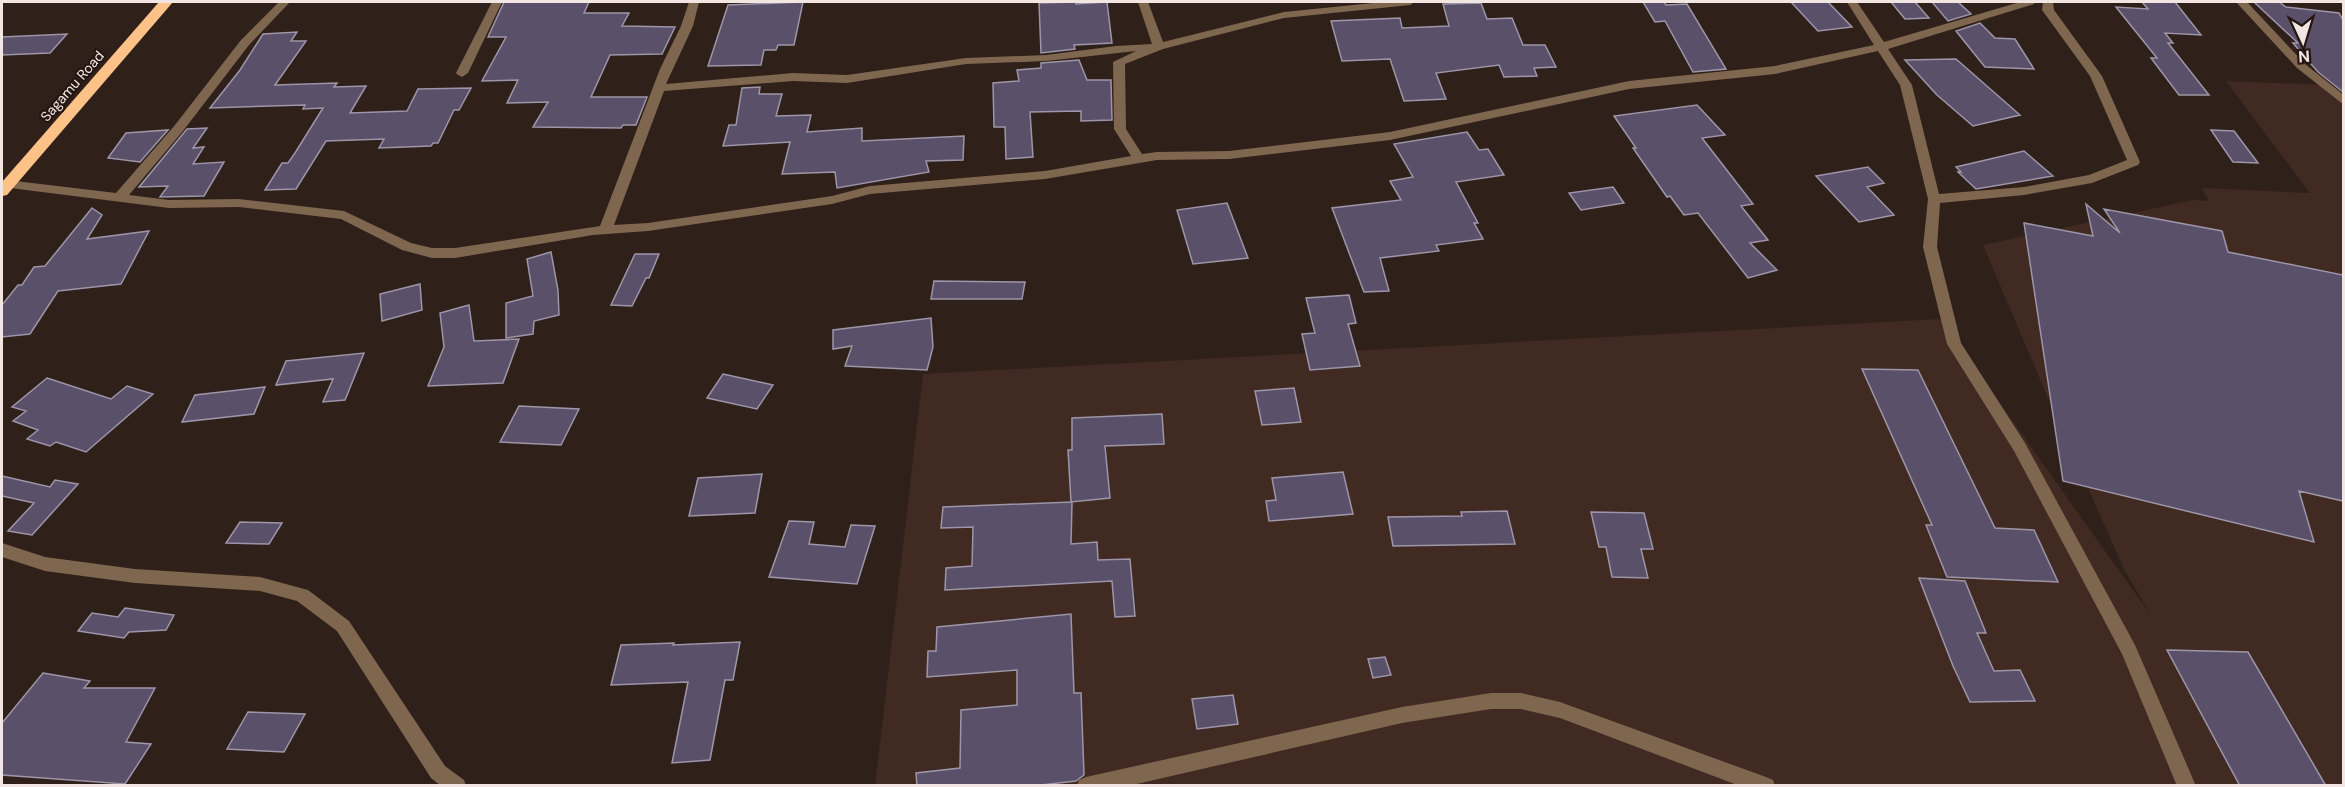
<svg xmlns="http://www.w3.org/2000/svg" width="2345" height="787" font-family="'DM Sans',sans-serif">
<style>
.built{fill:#402a22}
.building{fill:#5a5069;stroke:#9d96a8;stroke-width:1.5}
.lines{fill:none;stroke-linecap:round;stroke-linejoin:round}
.street{fill:#7e664f;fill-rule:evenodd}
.highway{fill:#fdc287;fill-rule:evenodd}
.labels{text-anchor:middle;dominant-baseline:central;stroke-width:4.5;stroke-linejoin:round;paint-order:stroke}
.far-street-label{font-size:14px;fill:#f1e6e2;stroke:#261611}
</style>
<rect width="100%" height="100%" fill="#30201a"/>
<!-- built -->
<path class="built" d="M 2226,81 L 2328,85 L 2343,100 L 2343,785 L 875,786 L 923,374 L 1940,319 L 2150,614 L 2124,569 L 2047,396 L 1983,245 L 2193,200 L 2209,201 L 2202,188 L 2310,193 Z"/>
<!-- building -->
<path class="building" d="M 504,2 L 589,2 L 584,13 L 629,13 L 622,26 L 675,27 L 662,54 L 610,55 L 591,97 L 647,97 L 636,125 L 623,125 L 621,128 L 533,127 L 548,102 L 507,103 L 518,80 L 482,81 L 506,37 L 488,37 Z
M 803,2 L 794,45 L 778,45 L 776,50 L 764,50 L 761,65 L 708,66 L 728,5 Z
M 1076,2 L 1076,4 L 1107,2 L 1112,43 L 1074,45 L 1075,49 L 1041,53 L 1039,3 Z
M 1643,2 L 1664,2 L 1666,5 L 1687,4 L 1726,69 L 1693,72 L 1665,21 L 1655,22 Z
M 1791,2 L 1828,2 L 1852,27 L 1818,31 Z
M 1891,2 L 1915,2 L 1929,18 L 1905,19 Z
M 1932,2 L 1958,2 L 1971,14 L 1948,21 Z
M 2142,2 L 2175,2 L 2201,35 L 2165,33 L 2173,43 L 2168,43 L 2209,95 L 2179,95 L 2151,58 L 2157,58 L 2116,7 L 2148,9 Z
M 2254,2 L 2279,2 L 2286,7 L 2339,13 L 2343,20 L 2343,92 L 2318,72 L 2293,43 L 2298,43 Z
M 1481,3 L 1487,19 L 1512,18 L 1523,45 L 1545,45 L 1556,67 L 1534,68 L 1537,76 L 1504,77 L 1499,65 L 1436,73 L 1446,99 L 1404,101 L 1390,59 L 1342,61 L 1331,21 L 1400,18 L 1402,28 L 1449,26 L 1443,4 Z
M 1980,23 L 1995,38 L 2015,39 L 2034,69 L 1985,67 L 1956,31 Z
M 297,32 L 291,41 L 306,41 L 275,85 L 337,83 L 334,87 L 366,86 L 350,113 L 407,111 L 418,89 L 471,88 L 459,110 L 454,110 L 438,143 L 433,143 L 431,146 L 379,148 L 384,139 L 326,141 L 296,189 L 265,190 L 282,163 L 288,163 L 295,153 L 323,108 L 303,109 L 305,105 L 210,108 L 240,70 L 263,34 Z
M 67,34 L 50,53 L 2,55 L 2,37 Z
M 1956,59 L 2020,115 L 1973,126 L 1937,95 L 1905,60 Z
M 1079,60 L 1087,80 L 1111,80 L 1112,120 L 1081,121 L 1081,111 L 1030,112 L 1033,157 L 1006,159 L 1005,127 L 994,127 L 993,83 L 1019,81 L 1017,70 L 1041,68 L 1041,63 Z
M 760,87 L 759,94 L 782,94 L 776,116 L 811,115 L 807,132 L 862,128 L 862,141 L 964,136 L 963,160 L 926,161 L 929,172 L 837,188 L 835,172 L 782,174 L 790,142 L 723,146 L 729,125 L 736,125 L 742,88 Z
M 1697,105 L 1725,135 L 1702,138 L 1753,204 L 1741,206 L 1768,240 L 1750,243 L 1777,270 L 1748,278 L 1698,213 L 1684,215 L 1670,196 L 1667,197 L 1633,148 L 1636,148 L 1614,116 Z
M 207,128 L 193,148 L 204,147 L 193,164 L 224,162 L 204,196 L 160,197 L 168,186 L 139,187 L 187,129 Z
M 168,130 L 140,162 L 108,158 L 126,133 Z
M 2211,130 L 2234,131 L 2258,163 L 2233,162 Z
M 1467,132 L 1479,150 L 1488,149 L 1504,175 L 1456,182 L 1478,223 L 1474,223 L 1483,239 L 1436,245 L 1439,251 L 1380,258 L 1389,291 L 1364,292 L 1332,208 L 1401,200 L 1390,181 L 1413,177 L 1394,144 Z
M 2024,151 L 2053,176 L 1976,189 L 1958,172 L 1961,172 L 1956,167 Z
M 1868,167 L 1884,183 L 1867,187 L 1894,215 L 1859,222 L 1816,176 Z
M 1613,187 L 1624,203 L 1581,210 L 1569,193 Z
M 1227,203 L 1248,258 L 1193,264 L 1177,210 Z
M 2086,204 L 2120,233 L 2104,209 L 2222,231 L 2228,252 L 2343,275 L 2343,501 L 2299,491 L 2314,542 L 2063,481 L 2024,223 L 2093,236 Z
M 92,208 L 102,215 L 87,239 L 149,231 L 121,284 L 58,291 L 30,334 L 2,337 L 2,305 L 18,285 L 22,285 L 34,267 L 45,266 Z
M 551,252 L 558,290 L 559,315 L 534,321 L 533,334 L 506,338 L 506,303 L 533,296 L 527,259 Z
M 635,254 L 659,254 L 649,278 L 646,278 L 632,306 L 611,305 Z
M 934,281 L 1025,282 L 1022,299 L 931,299 Z
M 420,284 L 422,310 L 382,321 L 380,294 Z
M 1349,295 L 1356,323 L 1348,324 L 1360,366 L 1310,370 L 1302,334 L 1315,333 L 1306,298 Z
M 469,305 L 474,341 L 519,339 L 503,383 L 428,386 L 444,347 L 440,313 Z
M 931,318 L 933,347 L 927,370 L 845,366 L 852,346 L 833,349 L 833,330 Z
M 364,353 L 345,400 L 323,402 L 333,379 L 276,385 L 286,361 Z
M 1862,369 L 1918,370 L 1995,528 L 2034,530 L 2058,582 L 1947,577 L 1926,525 L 1932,525 Z
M 723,374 L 773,385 L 757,409 L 707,398 Z
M 47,378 L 111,399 L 127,386 L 153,394 L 86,452 L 56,442 L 50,446 L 27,439 L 38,430 L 13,421 L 26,411 L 12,407 Z
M 265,387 L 254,414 L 182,422 L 195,395 Z
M 1294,388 L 1301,422 L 1262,425 L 1255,391 Z
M 519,406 L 579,409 L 561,445 L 500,442 Z
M 1162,414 L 1164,444 L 1105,446 L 1110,498 L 1071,502 L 1068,450 L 1072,450 L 1072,418 Z
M 1343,472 L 1353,514 L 1269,521 L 1266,501 L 1276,500 L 1272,478 Z
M 762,474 L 755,513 L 689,516 L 698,478 Z
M 2,476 L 50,487 L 55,480 L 78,484 L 32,535 L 8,531 L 34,503 L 2,496 Z
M 1072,502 L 1071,544 L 1097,542 L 1098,560 L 1130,559 L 1135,616 L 1115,617 L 1112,581 L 945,590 L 946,568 L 972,566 L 973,527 L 941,528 L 943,507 Z
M 1507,511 L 1515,544 L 1393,546 L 1388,517 L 1462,516 L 1461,512 Z
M 1591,512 L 1644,513 L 1653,549 L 1641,549 L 1648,578 L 1612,577 L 1606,547 L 1599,547 Z
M 789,521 L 814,522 L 809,544 L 845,547 L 851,525 L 875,526 L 857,584 L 769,577 Z
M 240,522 L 282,523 L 269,544 L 226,543 Z
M 1919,578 L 1965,581 L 1986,633 L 1977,633 L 1994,671 L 2020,670 L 2035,701 L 1970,702 L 1953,666 Z
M 125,608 L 174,615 L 166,630 L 129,632 L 124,638 L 78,631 L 92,613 L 118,617 Z
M 1071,614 L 1074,693 L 1081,693 L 1084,775 L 1076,781 L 1032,786 L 917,786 L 916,773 L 960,768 L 961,710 L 1017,705 L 1017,670 L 927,677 L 928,651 L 936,651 L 937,627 Z
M 740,642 L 733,680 L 725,680 L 710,760 L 672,763 L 688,682 L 611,685 L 621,645 L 674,643 L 673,645 Z
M 2167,650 L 2248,652 L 2326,786 L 2240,786 Z
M 1385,657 L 1391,675 L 1373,678 L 1368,659 Z
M 43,673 L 90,681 L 84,688 L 155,688 L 126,742 L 151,744 L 125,784 L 2,775 L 2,723 Z
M 1233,695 L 1238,724 L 1197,729 L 1192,699 Z
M 248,712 L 305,714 L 284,752 L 227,749 Z"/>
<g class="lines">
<!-- street -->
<path class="street" d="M 279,2 L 290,2 L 249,45 L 183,131 L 129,195 L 169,200 L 239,199 L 344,211 L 411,243 L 432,248 L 455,248 L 600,226 L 660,69 L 681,26 L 689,2 L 699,2 L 693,26 L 666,84 L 793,73 L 847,75 L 966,58 L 1046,55 L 1116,46 L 1152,44 L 1138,2 L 1148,2 L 1163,42 L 1284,12 L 1383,2 L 1415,2 L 1410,5 L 1284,18 L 1163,49 L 1125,64 L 1126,129 L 1142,154 L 1157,152 L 1229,151 L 1390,132 L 1629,81 L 1775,66 L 1874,45 L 1847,2 L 1857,2 L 1884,42 L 2020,2 L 2035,2 L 2034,4 L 1888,49 L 1912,85 L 1939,194 L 2024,187 L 2089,175 L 2127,160 L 2090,76 L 2042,10 L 2043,2 L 2053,2 L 2054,10 L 2102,76 L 2140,162 L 2138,165 L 2092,183 L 2024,195 L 1940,203 L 1937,247 L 1961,343 L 2025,443 L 2135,645 L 2196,786 L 2177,786 L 2122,654 L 2014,451 L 1947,344 L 1923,247 L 1928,199 L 1900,85 L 1878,51 L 1775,74 L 1629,89 L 1390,140 L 1229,159 L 1157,160 L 1045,179 L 870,194 L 832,204 L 648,231 L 593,235 L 455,258 L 432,258 L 402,250 L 341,219 L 239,207 L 169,208 L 2,187 L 2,183 L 7,180 L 116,193 L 175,125 L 241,40 ZM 1136,51 L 1113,62 L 1114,129 L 1131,156 L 1045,171 L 870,186 L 832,196 L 648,223 L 614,225 L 664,91 L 793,81 L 847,83 L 966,64 L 1046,61 Z
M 492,2 L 502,2 L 468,73 L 462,77 L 458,75 L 456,73 Z
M 2236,2 L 2247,2 L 2305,64 L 2344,95 L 2344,105 L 2297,68 Z
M 2,543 L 45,557 L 135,569 L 260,577 L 308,590 L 349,621 L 445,766 L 464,780 L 466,786 L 441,786 L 431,778 L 337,631 L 297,601 L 260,591 L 135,583 L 45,571 L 2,557 Z
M 1491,693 L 1521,693 L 1560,702 L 1766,777 L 1773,780 L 1775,786 L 1740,786 L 1560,718 L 1521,709 L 1491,709 L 1402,723 L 1128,786 L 1077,786 L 1079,780 L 1086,777 L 1402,707 Z"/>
<!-- highway -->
<path class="highway" d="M 159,2 L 173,2 L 7,195 L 2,196 L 2,182 Z"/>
</g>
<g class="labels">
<!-- far-street labels -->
<g class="far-street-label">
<text transform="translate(72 86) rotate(-49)">Sagamu Road</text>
</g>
</g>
<!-- border -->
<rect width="2345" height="787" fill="none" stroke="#f1e6e2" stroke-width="6"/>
<!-- north arrow -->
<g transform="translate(2303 42) rotate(176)" stroke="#261611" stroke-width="4.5" paint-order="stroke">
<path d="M0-4.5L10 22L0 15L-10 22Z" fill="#f1e6e2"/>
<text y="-9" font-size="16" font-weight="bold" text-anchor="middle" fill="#f1e6e2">N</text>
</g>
</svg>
